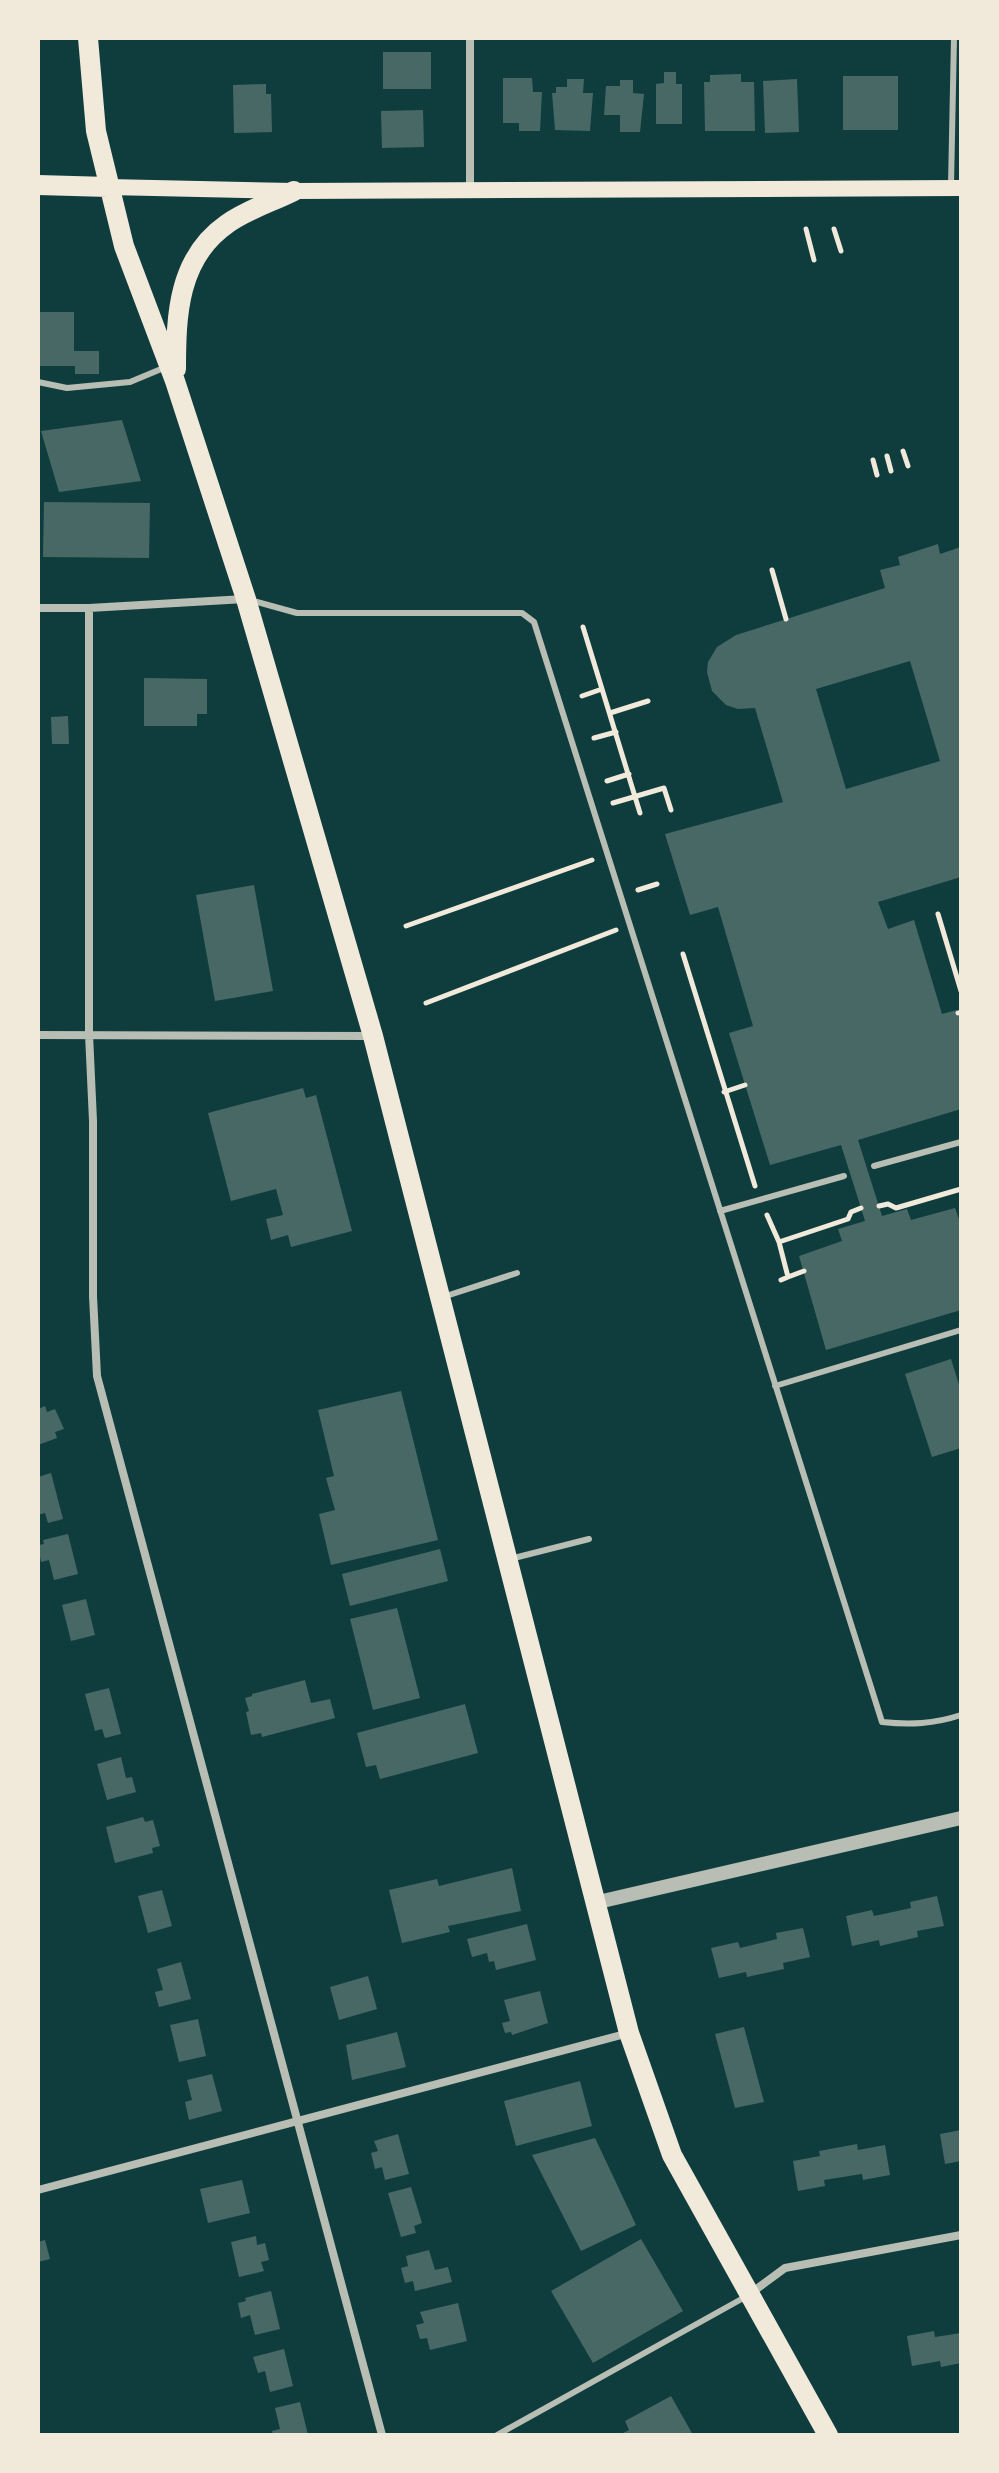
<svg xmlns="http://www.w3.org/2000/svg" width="999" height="2473" font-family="'Noto Serif',serif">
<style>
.building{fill:#486865;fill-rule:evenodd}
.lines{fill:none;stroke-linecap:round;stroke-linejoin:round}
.path{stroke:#f1e9da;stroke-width:5}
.service{stroke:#b8beb3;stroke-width:6}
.minor{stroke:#b8beb3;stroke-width:8}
.tertiary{stroke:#b8beb3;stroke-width:14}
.secondary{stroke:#f1e9da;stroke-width:16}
.primary{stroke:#f1e9da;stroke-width:20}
</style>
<rect width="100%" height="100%" fill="#0f3d3e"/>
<!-- building -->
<path class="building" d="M 383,52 L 431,52 L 431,89 L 383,89 Z
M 664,72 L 676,72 L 676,84 L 682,84 L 682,124 L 656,124 L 656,84 L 664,83 Z
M 741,74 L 741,82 L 754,82 L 755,131 L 705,131 L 704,82 L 710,82 L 710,75 Z
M 843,76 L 898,76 L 898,130 L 843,130 Z
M 503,78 L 532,78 L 533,92 L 542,92 L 540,131 L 519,131 L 519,123 L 503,123 Z
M 567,79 L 584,79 L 583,93 L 593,93 L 590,131 L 555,130 L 552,93 L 556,93 L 556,87 L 567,87 Z
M 797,79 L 799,132 L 765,133 L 763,81 Z
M 620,80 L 633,80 L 633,93 L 644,94 L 640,132 L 620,132 L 620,115 L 604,115 L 606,86 L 620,86 Z
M 266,84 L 266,94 L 271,94 L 272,132 L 234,133 L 233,85 Z
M 423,110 L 424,147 L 382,148 L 381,111 Z
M 38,312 L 74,312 L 74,351 L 99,351 L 99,374 L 75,374 L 75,366 L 38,366 Z
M 122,420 L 141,481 L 59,492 L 41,431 Z
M 44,502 L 150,503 L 149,558 L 43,557 Z
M 938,544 L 940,554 L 961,547 L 961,877 L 878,902 L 888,929 L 914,920 L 942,1014 L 957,1010 L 961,1023 L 961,1109 L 858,1140 L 882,1216 L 907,1209 L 911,1220 L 955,1208 L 961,1225 L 961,1310 L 826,1350 L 799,1256 L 842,1241 L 838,1229 L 865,1221 L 861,1208 L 841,1145 L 770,1165 L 729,1033 L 753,1026 L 718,907 L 690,915 L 665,834 L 783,802 L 755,708 L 738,709 L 726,705 L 712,691 L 707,672 L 708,662 L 717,647 L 736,635 L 885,588 L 880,570 L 900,565 L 898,557 ZM 910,661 L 940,761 L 846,789 L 816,689 Z
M 144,678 L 207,679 L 207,714 L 197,714 L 197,726 L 144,726 Z
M 68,716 L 69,744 L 52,744 L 51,717 Z
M 254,885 L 273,991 L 215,1001 L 196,895 Z
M 303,1088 L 306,1098 L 316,1095 L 352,1231 L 291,1247 L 288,1235 L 271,1240 L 266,1219 L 283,1215 L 276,1189 L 231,1201 L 208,1113 Z
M 951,1359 L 961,1391 L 961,1448 L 932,1457 L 905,1374 Z
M 401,1391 L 438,1540 L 331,1565 L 319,1514 L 335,1510 L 326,1478 L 334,1476 L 318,1410 Z
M 45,1406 L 47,1412 L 55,1409 L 64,1429 L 55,1432 L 57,1438 L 38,1445 L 38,1409 Z
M 51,1473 L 63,1519 L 48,1523 L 45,1513 L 38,1515 L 38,1477 Z
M 68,1534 L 78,1574 L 54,1580 L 49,1560 L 41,1562 L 38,1545 L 44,1544 L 43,1540 Z
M 440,1549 L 448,1581 L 350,1606 L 342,1574 Z
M 86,1599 L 95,1635 L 71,1641 L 62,1605 Z
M 397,1608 L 420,1698 L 373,1710 L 350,1619 Z
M 305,1680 L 311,1703 L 330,1699 L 335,1718 L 262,1737 L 261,1733 L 251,1735 L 246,1712 L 249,1711 L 245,1698 L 252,1696 L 252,1694 Z
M 109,1688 L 121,1734 L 105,1738 L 102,1729 L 95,1731 L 85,1694 Z
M 465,1704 L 478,1753 L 380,1779 L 376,1765 L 366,1767 L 357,1733 Z
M 121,1757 L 126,1778 L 132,1777 L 136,1792 L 107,1800 L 97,1764 Z
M 143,1817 L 145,1822 L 153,1820 L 160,1846 L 152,1848 L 153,1853 L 115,1863 L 106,1827 Z
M 512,1868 L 521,1911 L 448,1926 L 450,1932 L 402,1943 L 389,1890 L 437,1879 L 439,1886 Z
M 162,1890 L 172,1926 L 148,1933 L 138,1896 Z
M 937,1896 L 944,1926 L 917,1931 L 918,1937 L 880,1946 L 879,1940 L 852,1946 L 846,1916 L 872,1910 L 874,1916 L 893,1912 L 911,1908 L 910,1902 Z
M 527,1924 L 536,1960 L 496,1970 L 494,1961 L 489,1962 L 487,1953 L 472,1957 L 467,1939 Z
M 803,1928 L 810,1957 L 783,1963 L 784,1969 L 747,1977 L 746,1972 L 719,1978 L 711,1948 L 738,1942 L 740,1948 L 777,1939 L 776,1933 Z
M 181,1962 L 191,1999 L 159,2007 L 155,1992 L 163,1990 L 157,1969 Z
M 368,1976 L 377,2009 L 339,2020 L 330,1987 Z
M 540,1991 L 548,2023 L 512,2035 L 511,2032 L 505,2033 L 502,2023 L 510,2021 L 504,2000 Z
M 198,2019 L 206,2056 L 179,2062 L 170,2025 Z
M 744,2027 L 764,2102 L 735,2108 L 715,2034 Z
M 397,2032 L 406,2067 L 352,2080 L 346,2045 Z
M 212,2074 L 222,2111 L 189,2120 L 185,2102 L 192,2100 L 187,2080 Z
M 580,2081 L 592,2126 L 516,2146 L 504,2101 Z
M 961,2130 L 961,2161 L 945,2164 L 940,2134 Z
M 398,2134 L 409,2174 L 385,2180 L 382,2167 L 375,2169 L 371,2153 L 378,2151 L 374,2141 Z
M 595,2138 L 636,2225 L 581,2251 L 532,2155 Z
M 857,2144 L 858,2150 L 885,2145 L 890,2175 L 863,2180 L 862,2174 L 824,2180 L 825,2186 L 798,2191 L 793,2161 L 820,2156 L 819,2151 Z
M 242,2180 L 250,2213 L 208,2223 L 200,2189 Z
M 411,2187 L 422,2223 L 414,2226 L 416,2233 L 401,2237 L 388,2193 Z
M 256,2236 L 257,2245 L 265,2243 L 269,2260 L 261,2262 L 264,2271 L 239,2277 L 231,2242 Z
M 641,2239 L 683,2311 L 593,2363 L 551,2291 Z
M 45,2240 L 50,2259 L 38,2262 L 38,2242 Z
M 429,2250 L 435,2270 L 448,2267 L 452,2282 L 415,2291 L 413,2281 L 405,2283 L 401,2268 L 408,2266 L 406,2256 Z
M 271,2291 L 280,2329 L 255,2335 L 250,2315 L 241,2318 L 238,2303 L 246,2301 L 245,2298 Z
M 458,2303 L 467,2341 L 430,2350 L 427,2338 L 420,2339 L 416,2325 L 424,2323 L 420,2312 Z
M 934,2331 L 935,2337 L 961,2333 L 961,2363 L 941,2367 L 940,2361 L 912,2366 L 907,2336 Z
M 284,2349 L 293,2386 L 270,2392 L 265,2371 L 258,2373 L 253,2357 Z
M 671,2396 L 693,2435 L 619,2435 L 629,2430 L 625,2421 Z
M 300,2402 L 308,2435 L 273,2435 L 272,2431 L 280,2429 L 275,2408 Z"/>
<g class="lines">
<!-- path -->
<path class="path" d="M 806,229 L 814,260
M 834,229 L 841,251
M 903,451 L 908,466
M 887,456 L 891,471
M 873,460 L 877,475
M 772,570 L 786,619
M 583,627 L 640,813
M 582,696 L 602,689
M 610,713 L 648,701
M 594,738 L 616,732
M 607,781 L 629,774
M 613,803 L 664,788 L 671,810
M 638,890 L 657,884
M 938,914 L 961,991
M 406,926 L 592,860
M 683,954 L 755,1186
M 426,1003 L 616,930
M 958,1013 L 961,1012
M 724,1092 L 745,1085
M 879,1206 L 888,1204 L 896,1208 L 961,1189
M 767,1215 L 779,1242
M 788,1277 L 804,1271
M 781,1280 L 788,1277 L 779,1242 L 848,1219 L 851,1212 L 861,1208"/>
<!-- service -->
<path class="service" d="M 951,185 L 954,38
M 38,382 L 67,388 L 130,382 L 166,367
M 250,600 L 297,613 L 522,613 L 534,622 L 882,1722 C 910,1725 934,1724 961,1715
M 874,1166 L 961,1142
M 720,1211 L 844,1176
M 443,1297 L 517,1273
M 775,1386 L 961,1330
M 510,1559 L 589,1539
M 497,2435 L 747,2296"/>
<!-- minor -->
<path class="minor" d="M 470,190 L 470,38
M 38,608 L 89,608 L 245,599
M 89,608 L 89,1034 L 93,1121 L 93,1296 L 97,1376 L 382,2435
M 38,1035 L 373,1036
M 38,2190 L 629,2033
M 751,2293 L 785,2268 L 961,2235"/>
<!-- tertiary -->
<path class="tertiary" d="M 594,1903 L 961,1818"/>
<!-- secondary -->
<path class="secondary" d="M 108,187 L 294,191 L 961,188"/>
<!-- primary -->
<path class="primary" d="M 88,38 L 96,131 L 124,246 L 175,381 L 246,599 L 373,1036 L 629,2033 L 672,2155 L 828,2435
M 38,185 L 108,187
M 176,369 C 176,315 178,258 227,224 C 246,210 272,202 294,191"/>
</g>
<!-- border -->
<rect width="999" height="2473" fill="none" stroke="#f1e9da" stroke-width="80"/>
</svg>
